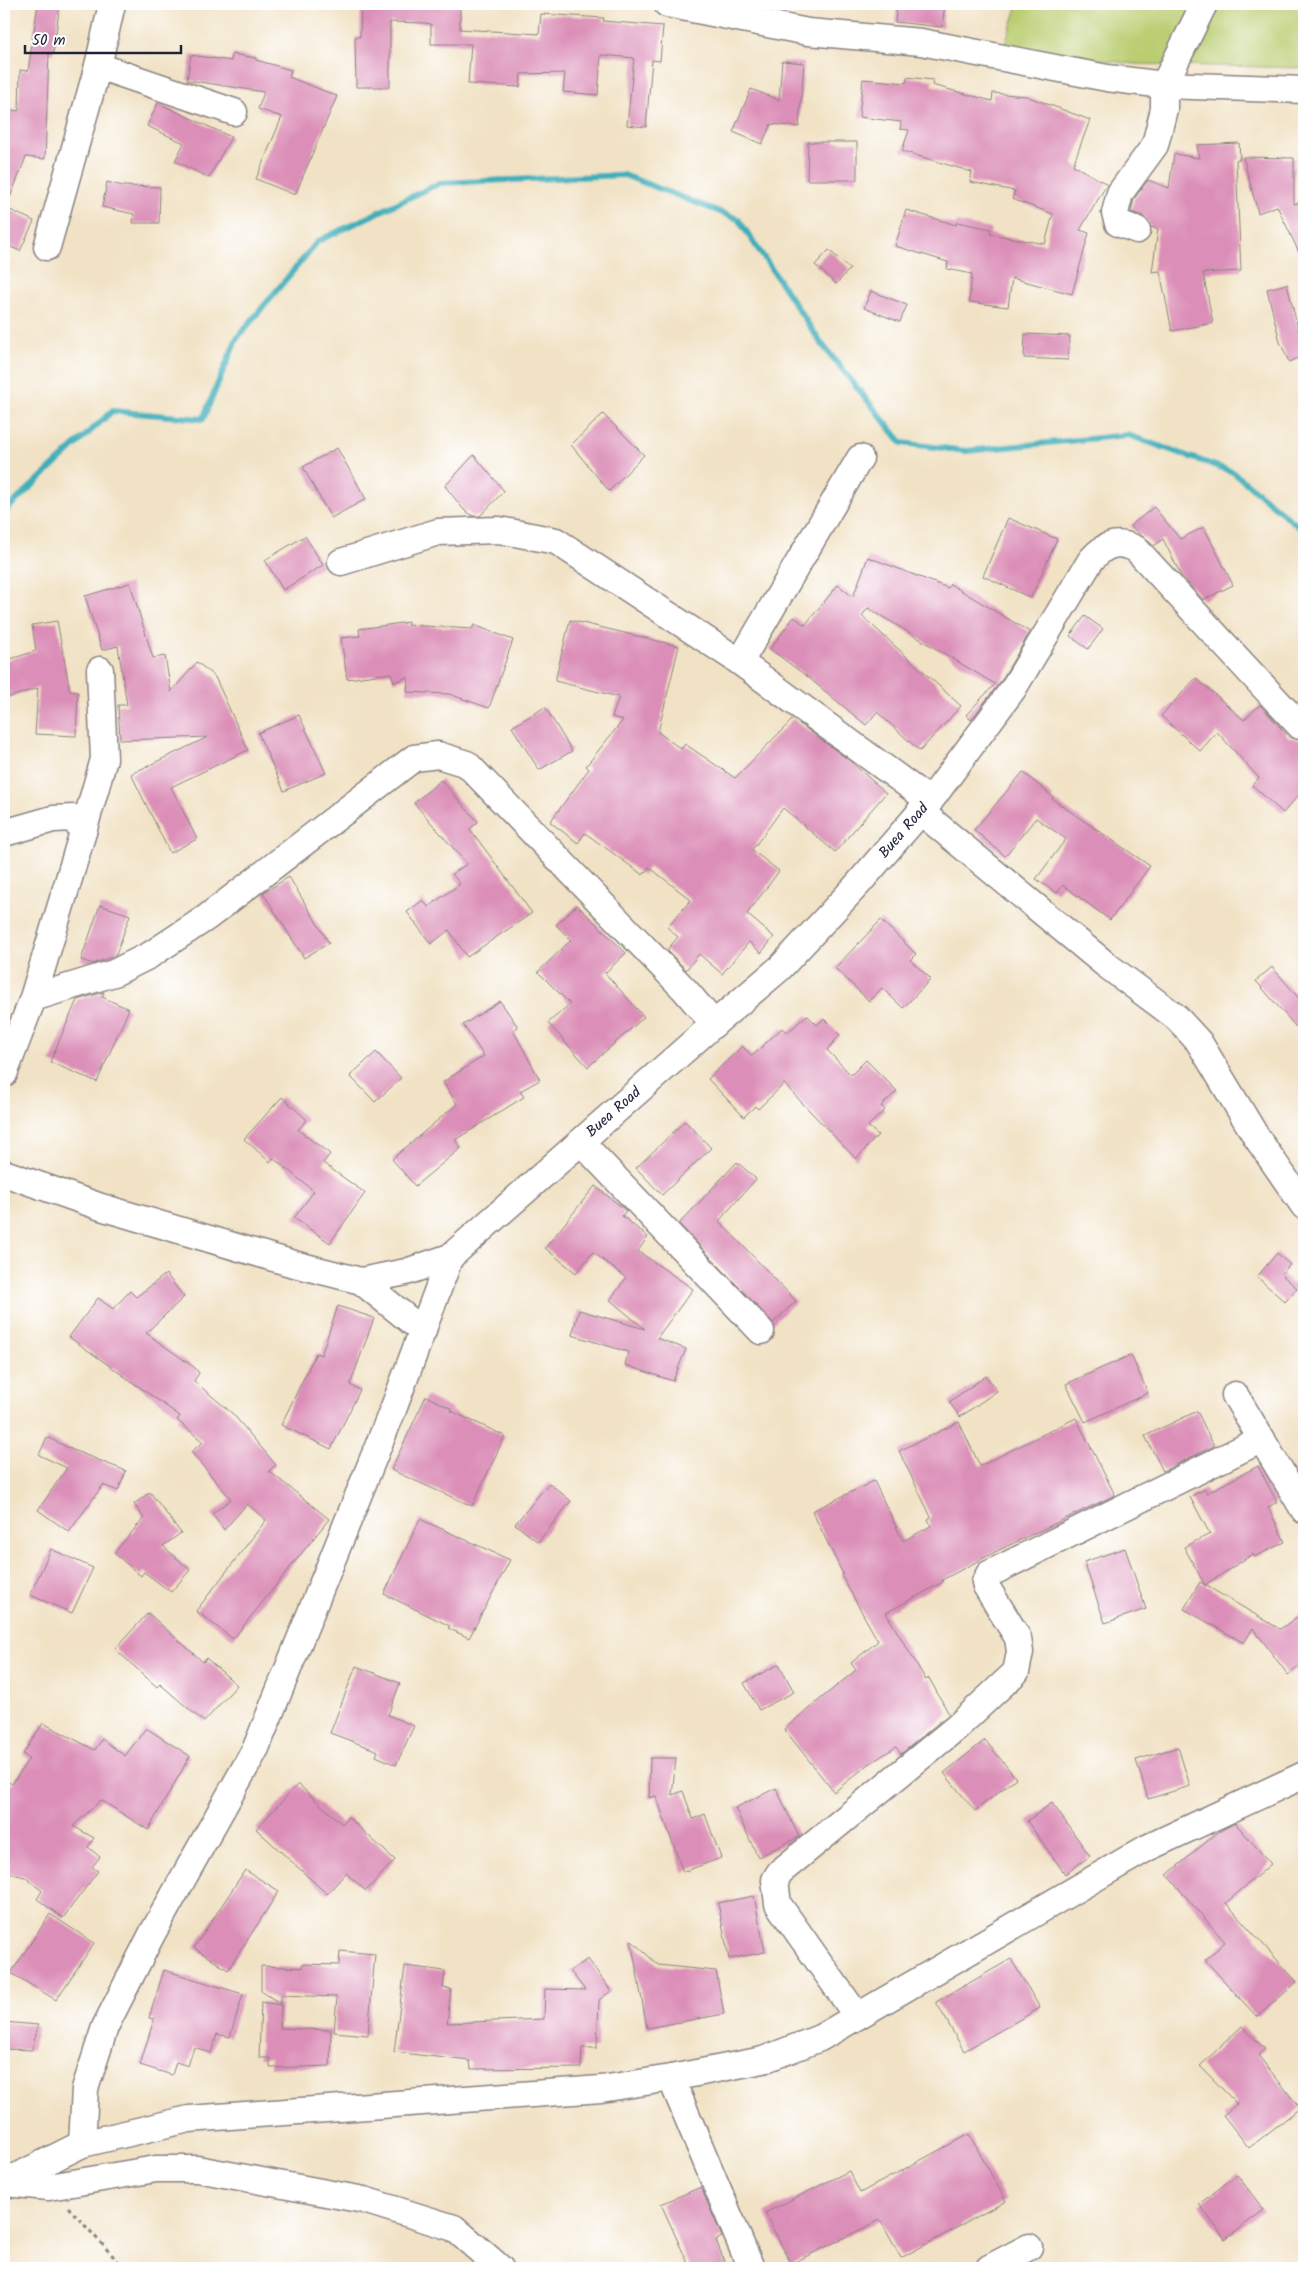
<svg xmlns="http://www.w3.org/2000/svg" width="1308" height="2272" font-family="Kalam,sans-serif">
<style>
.green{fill:#bacd71;stroke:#6e7856}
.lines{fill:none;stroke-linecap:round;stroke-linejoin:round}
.stream{stroke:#3eaeba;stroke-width:6}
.building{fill:#db8eb7}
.minor-casing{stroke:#8a8280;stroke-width:29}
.path{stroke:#8a8280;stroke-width:3;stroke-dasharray:4 4;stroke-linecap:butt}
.minor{stroke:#fff;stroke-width:26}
.labels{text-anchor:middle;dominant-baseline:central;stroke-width:4;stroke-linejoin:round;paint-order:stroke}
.street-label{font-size:15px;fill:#22223b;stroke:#fff}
</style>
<rect width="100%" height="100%" fill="#fff"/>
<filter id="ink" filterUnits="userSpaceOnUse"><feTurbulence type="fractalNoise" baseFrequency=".02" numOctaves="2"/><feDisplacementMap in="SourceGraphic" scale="10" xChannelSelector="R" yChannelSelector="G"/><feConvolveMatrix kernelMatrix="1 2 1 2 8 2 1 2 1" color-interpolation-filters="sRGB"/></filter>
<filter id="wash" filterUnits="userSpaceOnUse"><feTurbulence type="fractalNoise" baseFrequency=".0096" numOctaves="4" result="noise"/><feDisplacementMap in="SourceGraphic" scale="20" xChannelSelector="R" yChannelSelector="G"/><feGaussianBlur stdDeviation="1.12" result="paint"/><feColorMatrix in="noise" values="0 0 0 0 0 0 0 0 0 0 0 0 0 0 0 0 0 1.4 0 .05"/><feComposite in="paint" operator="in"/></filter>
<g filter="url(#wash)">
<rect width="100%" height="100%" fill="#f1e2c5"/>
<!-- green -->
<path class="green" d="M 1018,4 L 1304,4 L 1304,68 L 1134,64 L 1004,47 Z"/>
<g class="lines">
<!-- stream -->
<path class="stream" d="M 4,512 L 112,411 L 203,419 L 237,338 L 318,241 L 440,183 L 624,175 L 738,219 L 821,343 L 902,443 L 966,451 L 1128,435 L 1233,472 L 1304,531"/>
</g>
<g id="blocks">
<!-- building -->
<path class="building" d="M 38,4 L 60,4 L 53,54 L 49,53 L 45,159 L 26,157 L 6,208 L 34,221 L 20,251 L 4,244 L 4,109 L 19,111 L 20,70 L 28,71 Z
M 361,4 L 460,4 L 460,29 L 539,34 L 541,14 L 604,18 L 603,21 L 663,26 L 660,61 L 652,60 L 646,127 L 627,125 L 634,58 L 601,55 L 598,95 L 563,92 L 565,73 L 521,74 L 520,87 L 468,84 L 471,44 L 431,44 L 431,24 L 425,23 L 390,22 L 390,87 L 356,87 L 355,37 L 360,37 Z
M 897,4 L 945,4 L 942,27 L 895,22 Z
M 232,54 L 256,58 L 256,60 L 291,70 L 289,77 L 337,96 L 295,195 L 256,179 L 282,117 L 258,109 L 264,92 L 187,80 L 191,55 L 231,61 Z
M 782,61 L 804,63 L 799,127 L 771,124 L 762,144 L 733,132 L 751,89 L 779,100 Z
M 907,77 L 933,80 L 932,85 L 992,101 L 993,93 L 1026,96 L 1090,120 L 1073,165 L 1107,184 L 1080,230 L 1089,233 L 1072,294 L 1012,278 L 1008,307 L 969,302 L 972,274 L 947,269 L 948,262 L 895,246 L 906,210 L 956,225 L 957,222 L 991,229 L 990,234 L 1045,244 L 1053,214 L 1012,199 L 1015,191 L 970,182 L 972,172 L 902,151 L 909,130 L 900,129 L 901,122 L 859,117 L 863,79 L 906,83 Z
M 158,103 L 231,137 L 209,178 L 175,161 L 184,143 L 147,126 Z
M 808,142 L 857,142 L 857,180 L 807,180 Z
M 1239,143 L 1240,159 L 1236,160 L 1241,271 L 1203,273 L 1213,323 L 1172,331 L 1160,271 L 1152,272 L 1158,229 L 1151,227 L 1143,216 L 1131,212 L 1134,199 L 1148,180 L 1169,188 L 1174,154 L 1199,158 L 1197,145 Z
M 1243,157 L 1294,158 L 1294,204 L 1301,202 L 1304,214 L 1304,263 L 1277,206 L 1258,213 Z
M 107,182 L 123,186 L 160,187 L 159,223 L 133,223 L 134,214 L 102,207 Z
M 829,250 L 850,269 L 836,284 L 815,265 Z
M 1287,284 L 1300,337 L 1304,335 L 1304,355 L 1289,362 L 1280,342 L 1267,289 Z
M 871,291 L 907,305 L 900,322 L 864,308 Z
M 1025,334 L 1070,336 L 1068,360 L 1024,358 Z
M 603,414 L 644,455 L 609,491 L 571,445 Z
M 337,448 L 366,499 L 331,518 L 303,467 Z
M 474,455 L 504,491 L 480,516 L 473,516 L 464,510 L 445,486 Z
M 1154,507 L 1180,539 L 1204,527 L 1233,585 L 1203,600 L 1181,575 L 1163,539 L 1154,546 L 1130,526 Z
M 1008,518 L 1057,539 L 1031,598 L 983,576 Z
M 305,536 L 323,565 L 283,590 L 265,560 Z
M 868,557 L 948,588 L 950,584 L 1030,632 L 1001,681 L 971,720 L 966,715 L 995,684 L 868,608 L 862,616 L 961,706 L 920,751 L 877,712 L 866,725 L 809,678 L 770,649 L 794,617 L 805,625 L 838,585 L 853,597 Z
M 130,583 L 153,658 L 165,656 L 171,692 L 197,662 L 215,677 L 248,750 L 171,787 L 197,839 L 170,853 L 131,774 L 208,737 L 120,740 L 118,705 L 127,705 L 118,646 L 102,650 L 85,596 Z
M 1085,616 L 1103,629 L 1088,649 L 1070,636 Z
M 570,620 L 679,646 L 658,732 L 681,749 L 685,744 L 735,778 L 793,719 L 849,760 L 886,793 L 835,852 L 783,808 L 752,850 L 779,871 L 747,914 L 774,937 L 761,953 L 749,942 L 722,974 L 699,954 L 686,970 L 667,950 L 678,937 L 667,927 L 691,900 L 649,867 L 643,875 L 585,833 L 578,843 L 550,822 L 589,769 L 586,766 L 623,720 L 612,717 L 619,697 L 555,681 Z
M 57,621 L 70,691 L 78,692 L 76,736 L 35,734 L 38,688 L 4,699 L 4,661 L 36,651 L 32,625 Z
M 409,622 L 407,625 L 472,629 L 474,625 L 513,640 L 489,708 L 449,694 L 407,692 L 408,677 L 394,682 L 391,673 L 347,679 L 341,638 L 360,636 L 359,629 Z
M 1196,678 L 1244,720 L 1260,705 L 1289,737 L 1304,741 L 1304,789 L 1283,813 L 1252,785 L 1259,778 L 1217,732 L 1200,751 L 1161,716 Z
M 545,707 L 572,751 L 539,770 L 512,727 Z
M 299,715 L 326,773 L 284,791 L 258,733 Z
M 1023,772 L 1053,797 L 1052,799 L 1150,866 L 1110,920 L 1063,885 L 1057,893 L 1036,879 L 1066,839 L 1036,818 L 1005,856 L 974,830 Z
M 441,780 L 478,822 L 470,829 L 532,913 L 467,957 L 449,930 L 431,944 L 407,912 L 423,900 L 428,907 L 460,884 L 452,874 L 467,864 L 414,803 Z
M 289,877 L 329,943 L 304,958 L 263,893 Z
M 100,905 L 130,915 L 116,955 L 93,964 L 81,960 Z
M 577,905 L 626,953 L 605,973 L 644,1017 L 588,1067 L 548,1023 L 570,1004 L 538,972 L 571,940 L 556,925 Z
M 881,920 L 916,954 L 910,960 L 931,979 L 903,1008 L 882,988 L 869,1001 L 835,968 Z
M 1272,967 L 1304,1004 L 1304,1019 L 1296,1027 L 1256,981 Z
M 104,992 L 102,997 L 129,1009 L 97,1082 L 50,1062 L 77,1000 Z
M 500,1001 L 518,1027 L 513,1030 L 540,1080 L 520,1091 L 524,1097 L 455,1140 L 461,1148 L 415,1186 L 392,1159 L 457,1104 L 443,1082 L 484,1056 L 463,1025 Z
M 807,1015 L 817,1025 L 824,1019 L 840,1035 L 827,1050 L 851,1075 L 866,1060 L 897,1091 L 881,1106 L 885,1110 L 868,1126 L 878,1135 L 856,1159 L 784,1084 L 758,1109 L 755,1106 L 744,1117 L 708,1079 L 742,1046 L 752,1056 L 782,1028 L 787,1033 Z
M 376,1052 L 401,1078 L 375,1102 L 350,1076 Z
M 282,1097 L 307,1120 L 298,1130 L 330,1154 L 323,1163 L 365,1193 L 330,1243 L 294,1218 L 314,1191 L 273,1158 L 270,1162 L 244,1139 Z
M 685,1121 L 711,1148 L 662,1195 L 636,1168 Z
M 737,1162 L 756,1179 L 719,1221 L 796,1301 L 773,1323 L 679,1224 Z
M 595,1186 L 623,1208 L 626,1211 L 622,1216 L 648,1237 L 638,1251 L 693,1289 L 657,1338 L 686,1349 L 673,1381 L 625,1365 L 628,1352 L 572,1335 L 579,1310 L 645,1329 L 610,1300 L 626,1278 L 593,1252 L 576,1273 L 545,1248 Z
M 1277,1253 L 1290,1265 L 1281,1274 L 1297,1288 L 1285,1302 L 1257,1277 Z
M 166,1274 L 184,1297 L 146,1333 L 194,1367 L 199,1373 L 194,1381 L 233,1414 L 276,1465 L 269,1471 L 329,1519 L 233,1639 L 196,1611 L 266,1520 L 247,1504 L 224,1530 L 212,1514 L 231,1499 L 191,1452 L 203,1442 L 177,1420 L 180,1416 L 69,1337 L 98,1298 L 113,1309 L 130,1291 L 136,1297 Z
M 338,1306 L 374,1318 L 350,1385 L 360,1390 L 331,1449 L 281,1425 L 316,1353 L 321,1355 Z
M 1131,1355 L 1148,1393 L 1085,1422 L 1066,1384 Z
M 986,1376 L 997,1391 L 960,1417 L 949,1402 Z
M 426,1396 L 452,1409 L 451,1411 L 505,1436 L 472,1506 L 391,1470 Z
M 1197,1411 L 1214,1446 L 1163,1471 L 1145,1436 Z
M 1076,1418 L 1115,1495 L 995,1552 L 942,1580 L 943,1582 L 886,1613 L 926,1680 L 929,1678 L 949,1714 L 901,1754 L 896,1747 L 869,1764 L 834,1792 L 784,1729 L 856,1670 L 851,1663 L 878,1641 L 841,1575 L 843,1574 L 812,1511 L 874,1481 L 903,1541 L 931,1526 L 928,1519 L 931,1517 L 899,1451 L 959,1422 L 980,1466 Z
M 47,1437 L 73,1450 L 126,1471 L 118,1491 L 103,1485 L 69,1532 L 38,1510 L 67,1468 L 39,1455 Z
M 1258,1466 L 1277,1502 L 1268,1507 L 1285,1542 L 1254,1557 L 1253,1554 L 1205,1585 L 1280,1629 L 1304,1612 L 1304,1663 L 1288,1675 L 1253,1628 L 1244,1643 L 1184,1609 L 1200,1582 L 1205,1585 L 1184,1547 L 1210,1534 L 1190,1497 L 1205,1489 L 1207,1493 Z
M 549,1483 L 571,1501 L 538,1542 L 515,1524 Z
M 150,1492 L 181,1533 L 163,1546 L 190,1570 L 171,1592 L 144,1572 L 141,1576 L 114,1553 L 144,1518 L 134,1504 Z
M 420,1519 L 510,1560 L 469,1638 L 448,1628 L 450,1626 L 384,1594 Z
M 1125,1548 L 1146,1609 L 1105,1623 L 1084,1562 Z
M 51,1549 L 93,1568 L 72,1613 L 30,1595 Z
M 148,1613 L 203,1662 L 206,1658 L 237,1685 L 204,1722 L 160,1684 L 157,1687 L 115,1649 Z
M 779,1664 L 794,1692 L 759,1710 L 744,1683 Z
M 356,1666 L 400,1683 L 388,1715 L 414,1726 L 396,1765 L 376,1756 L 378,1751 L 330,1733 Z
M 43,1723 L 95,1750 L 102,1739 L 125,1756 L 146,1728 L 190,1756 L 148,1830 L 101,1800 L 73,1826 L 94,1838 L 88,1847 L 100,1857 L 92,1867 L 98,1871 L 63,1918 L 37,1899 L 42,1891 L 25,1877 L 4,1872 L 4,1780 L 12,1784 L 29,1759 L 23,1754 Z
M 985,1740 L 1016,1778 L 975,1811 L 944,1773 Z
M 1178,1747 L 1190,1786 L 1148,1799 L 1136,1760 Z
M 650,1758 L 676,1758 L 672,1795 L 683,1791 L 693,1819 L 705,1814 L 721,1858 L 683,1872 L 656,1796 L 649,1798 Z
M 298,1784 L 342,1824 L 348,1817 L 395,1860 L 366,1891 L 346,1873 L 327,1894 L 256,1829 Z
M 776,1788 L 799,1837 L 758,1857 L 735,1808 Z
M 1052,1803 L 1090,1856 L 1065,1874 L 1027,1821 Z
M 1235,1823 L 1271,1864 L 1226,1903 L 1297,1982 L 1257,2017 L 1205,1960 L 1225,1942 L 1167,1875 L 1218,1832 Z
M 245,1870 L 279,1891 L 228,1970 L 194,1948 Z
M 754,1896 L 765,1952 L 729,1959 L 718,1903 Z
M 50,1914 L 94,1943 L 56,2000 L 11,1973 Z
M 631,1940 L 658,1965 L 716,1971 L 724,2014 L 647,2028 Z
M 340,1951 L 375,1954 L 368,2035 L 334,2032 L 337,1997 L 281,1995 L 281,2004 L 261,1991 L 261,1966 L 302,1968 L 302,1964 L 339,1965 Z
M 588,1959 L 611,1991 L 599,2000 L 597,2048 L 582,2048 L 581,2068 L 471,2069 L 470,2061 L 394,2052 L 405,1966 L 445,1971 L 443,1988 L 451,1989 L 447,2023 L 544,2019 L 545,1989 L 585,1990 L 570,1971 Z
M 1011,1959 L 1040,2008 L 964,2051 L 936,2002 Z
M 164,1970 L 243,1994 L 230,2037 L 217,2034 L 211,2053 L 194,2047 L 188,2066 L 176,2062 L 172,2075 L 140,2065 L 154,2019 L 149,2018 Z
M 261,2002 L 281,2005 L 280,2028 L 331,2030 L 330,2066 L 270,2068 L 270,2058 L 259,2058 Z
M 4,2022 L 38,2025 L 32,2050 L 4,2049 Z
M 1242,2026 L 1265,2049 L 1258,2055 L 1300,2108 L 1249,2148 L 1223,2115 L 1237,2104 L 1200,2066 Z
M 969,2134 L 1006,2201 L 901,2258 L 880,2220 L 791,2264 L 765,2213 L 849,2171 L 860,2193 Z
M 1237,2175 L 1264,2210 L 1225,2239 L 1199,2204 Z
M 701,2187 L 722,2237 L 716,2240 L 727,2268 L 690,2268 L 661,2204 Z"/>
</g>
</g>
<g filter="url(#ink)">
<use href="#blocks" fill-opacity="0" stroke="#8a8280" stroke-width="1"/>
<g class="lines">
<defs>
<g id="minor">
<path d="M 667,4 L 808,32 L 921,42 L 1107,78 L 1164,85 L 1304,90"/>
<path d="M 98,66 L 234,112"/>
<path d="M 1137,230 L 1118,223 L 1115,213 L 1120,193 L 1155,145 L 1164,109 L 1164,85 L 1204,4"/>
<path d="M 47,247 L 98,66 L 112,4"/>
<path d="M 341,562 L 438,532 L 499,530 L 556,541 L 740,662 L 930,801"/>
<path d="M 740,662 L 860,458"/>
<path d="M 920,811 L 1105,964 L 1176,1017 L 1199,1042 L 1257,1138 L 1304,1206"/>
<path d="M 83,832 L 104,759 L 100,670"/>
<path d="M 4,833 L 53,819 L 74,818 L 83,832 L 33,998 L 4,1074"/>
<path d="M 33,998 L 114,973 L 150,955 L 206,918 L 414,758 L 438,755 L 467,764 L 685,990 L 714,1024"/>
<path d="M 581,1142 L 761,1331"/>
<path d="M 4,1173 L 101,1207 L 294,1264 L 361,1281 L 423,1331"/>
<path id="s1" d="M 361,1281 L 406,1272 L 450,1257 L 714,1024 L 780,968 L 858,884 L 930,801 L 1013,689 L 1091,560 C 1105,544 1117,540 1136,549 L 1300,726"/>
<path d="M 1235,1395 L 1304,1510"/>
<path d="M 857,2016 L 778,1904 L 775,1880 L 780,1872 L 957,1727 L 1016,1672 L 1020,1652 L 1018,1638 L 986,1586 L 985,1582 L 989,1574 L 1262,1439"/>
<path d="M 671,2078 L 751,2268"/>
<path d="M 82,2144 L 85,2089 L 105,2027 L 152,1934 L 256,1748 L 394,1407 L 450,1257"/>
<path d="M 4,2183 L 82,2144 L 189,2119 L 601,2089 L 671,2078 L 763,2060 L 820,2038 L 1147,1848 L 1304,1775"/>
<path d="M 4,2183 L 49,2187 L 156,2169 L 197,2169 L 364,2200 L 454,2228 L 500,2268"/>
<path d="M 989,2268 L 1029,2247"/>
</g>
</defs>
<!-- minor casing -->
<use href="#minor" class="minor-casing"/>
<!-- path -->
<path class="path" d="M 68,2207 L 124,2268"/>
<!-- minor -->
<use href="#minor" class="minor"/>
</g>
</g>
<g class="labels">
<!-- street labels -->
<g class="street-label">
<text stroke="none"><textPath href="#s1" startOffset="716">Buea Road</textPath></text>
<text stroke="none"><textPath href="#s1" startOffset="311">Buea Road</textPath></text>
</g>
</g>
<!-- margin -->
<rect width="1308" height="2272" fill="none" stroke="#fff" stroke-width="20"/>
<!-- scale -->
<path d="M25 45v8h156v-8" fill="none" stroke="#22223b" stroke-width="2.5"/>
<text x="32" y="45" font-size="15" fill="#22223b" stroke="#ffffff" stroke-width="4" paint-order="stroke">50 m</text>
</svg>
